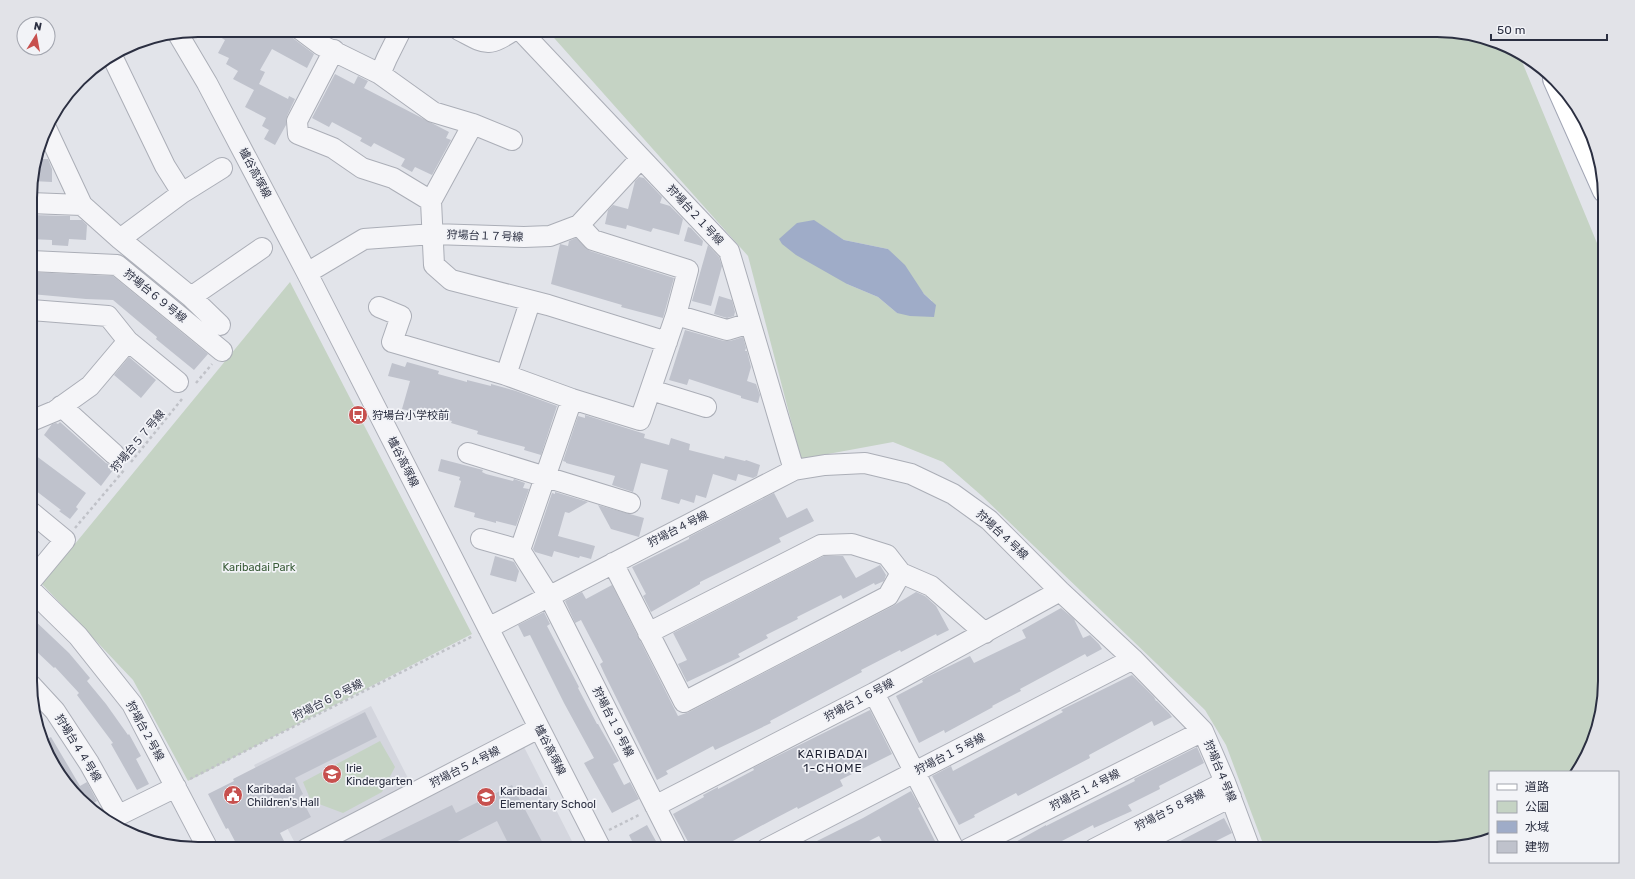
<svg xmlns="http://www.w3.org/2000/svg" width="1635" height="879" font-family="Rubik,'Noto Sans JP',sans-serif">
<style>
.built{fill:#d4d6de}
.green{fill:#c5d3c4;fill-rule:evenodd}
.water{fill:#9facc8}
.building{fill:#bfc2cc}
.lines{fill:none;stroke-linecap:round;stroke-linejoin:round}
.minor-casing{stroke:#abaeb7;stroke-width:22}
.major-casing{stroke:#a2a6b5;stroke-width:24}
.path{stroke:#c0c2c8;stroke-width:2.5;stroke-dasharray:3 3;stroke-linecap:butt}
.minor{stroke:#f5f5f8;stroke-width:20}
.major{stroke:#fff;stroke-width:22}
.labels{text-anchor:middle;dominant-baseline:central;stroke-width:3.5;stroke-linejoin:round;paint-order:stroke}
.street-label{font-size:11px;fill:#2b2f41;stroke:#f2f3f7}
.poi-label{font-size:11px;fill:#2b2f41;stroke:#f2f3f7;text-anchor:start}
.park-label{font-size:11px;fill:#3a5c39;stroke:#f2f3f7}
.neighbourhood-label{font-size:12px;letter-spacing:1px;fill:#1d2132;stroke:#f2f3f7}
.rim{fill:none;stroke:#2b2f41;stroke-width:2}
</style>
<rect width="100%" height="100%" fill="#e2e4ea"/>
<!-- built -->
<path class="built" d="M 371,706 L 411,784 L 295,843 L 254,765 Z
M 523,745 L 576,849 L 322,849 Z"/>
<!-- green -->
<path class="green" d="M 547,30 L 1437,30 L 1512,47 L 1518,52 L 1604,260 L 1605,681 L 1588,756 L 1577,772 L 1490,772 L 1490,840 L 1448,849 L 1265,849 L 1226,745 L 1205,710 L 982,496 L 943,462 L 893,442 L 801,459 L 748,256 ZM 814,221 L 844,240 L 888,249 L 924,294 L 932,301 L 897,313 L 878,297 L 847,284 Z
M 290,282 L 472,634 L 188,781 L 133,680 L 42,584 Z
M 380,741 L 395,767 L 382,792 L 343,813 L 311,801 L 303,782 Z"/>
<!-- water -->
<path class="water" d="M 814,220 L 844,240 L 888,249 L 905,265 L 924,294 L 936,305 L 934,317 L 910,316 L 897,313 L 878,297 L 847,284 L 796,255 L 782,244 L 779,239 L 797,223 Z"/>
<!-- building -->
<path class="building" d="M 208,30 L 282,30 L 290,34 L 294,39 L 314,54 L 307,68 L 272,49 L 260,70 L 265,72 L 259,84 L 288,99 L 289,96 L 295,99 L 287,116 L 286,125 L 275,145 L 264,139 L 269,130 L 262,126 L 266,118 L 245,107 L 254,90 L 233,79 L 238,71 L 226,64 L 229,58 L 218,53 L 225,40 Z
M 335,74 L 354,84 L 358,76 L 368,81 L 364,88 L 449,132 L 446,138 L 451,140 L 432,175 L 415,167 L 412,172 L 401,166 L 405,159 L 374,143 L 371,147 L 360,141 L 362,138 L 332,122 L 329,127 L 312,118 Z
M 38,159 L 48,159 L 52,169 L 52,182 L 32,181 Z
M 639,177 L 644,178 L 662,197 L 660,203 L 670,206 L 683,219 L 679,235 L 653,228 L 651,232 L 627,225 L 626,229 L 605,224 L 608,210 L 613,205 L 628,209 L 635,181 Z
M 30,215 L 70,216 L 70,220 L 82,220 L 87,225 L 86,240 L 69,239 L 68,246 L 52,245 L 52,240 L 30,239 Z
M 688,227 L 691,228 L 703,241 L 702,246 L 684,241 Z
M 576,238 L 590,251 L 674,278 L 663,318 L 621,307 L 622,305 L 551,284 L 560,244 L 568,246 L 569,241 Z
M 708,245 L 719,257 L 722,266 L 711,306 L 692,301 Z
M 31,272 L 113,276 L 208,354 L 194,370 L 156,339 L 157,337 L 113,300 L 86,299 L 31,294 Z
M 719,296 L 732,300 L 735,312 L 734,316 L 727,318 L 714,314 Z
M 685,330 L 724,341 L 730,341 L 743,337 L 746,348 L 745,351 L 747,351 L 751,367 L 747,381 L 756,384 L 760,395 L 758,403 L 741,398 L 741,396 L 689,379 L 687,385 L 669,380 Z
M 129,357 L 156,380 L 141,398 L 114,375 Z
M 407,362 L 439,371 L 438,374 L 467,382 L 467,380 L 491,386 L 491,384 L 516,391 L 557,406 L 541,455 L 524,450 L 525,447 L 477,434 L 478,431 L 451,423 L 452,421 L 402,409 L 410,381 L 388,376 L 392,363 L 405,367 Z
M 585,415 L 645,434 L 644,438 L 669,445 L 671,438 L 690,444 L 689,450 L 724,459 L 725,456 L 745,461 L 746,460 L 760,465 L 757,476 L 753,478 L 738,474 L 736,481 L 713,474 L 706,498 L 696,495 L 694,503 L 681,499 L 679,504 L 661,499 L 668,470 L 641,463 L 633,492 L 612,485 L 615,476 L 566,463 L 566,462 L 563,461 L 578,416 L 585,418 Z
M 60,422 L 106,463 L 115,466 L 112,469 L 113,470 L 101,486 L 44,435 L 52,424 L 56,423 L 58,424 Z
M 31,452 L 86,493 L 76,507 L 78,509 L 70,519 L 59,511 L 61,510 L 31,487 Z
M 441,459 L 483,470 L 482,472 L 486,474 L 513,481 L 514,479 L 525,483 L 523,488 L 529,489 L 516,526 L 496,521 L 496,523 L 474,517 L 475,513 L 454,507 L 461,481 L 459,480 L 460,477 L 438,471 Z
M 555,492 L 588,502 L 569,513 L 565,512 L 558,536 L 595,546 L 591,559 L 580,556 L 579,558 L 554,551 L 552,557 L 535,552 L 533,549 L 552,493 L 555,494 Z
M 774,493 L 787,518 L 807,508 L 814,521 L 779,538 L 781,542 L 700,582 L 700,584 L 651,612 L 643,596 L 646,594 L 632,567 L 689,539 L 689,537 Z
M 598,505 L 644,518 L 639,537 L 611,529 Z
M 495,556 L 514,562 L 519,571 L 516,582 L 490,575 Z
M 824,556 L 843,556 L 856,578 L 880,565 L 886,575 L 884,581 L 875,585 L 874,583 L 843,599 L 841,595 L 797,617 L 798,619 L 766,635 L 768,638 L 738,654 L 740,657 L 687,682 L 678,664 L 687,660 L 673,633 Z
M 612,585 L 678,716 L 689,712 L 893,606 L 916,592 L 925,596 L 936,606 L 949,630 L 937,636 L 936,634 L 901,652 L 900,650 L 861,670 L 862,672 L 770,721 L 771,723 L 715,750 L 713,746 L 666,771 L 668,774 L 657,780 L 604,673 L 600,664 L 603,662 L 581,620 L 575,623 L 565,601 L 582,592 L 586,599 Z
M 1061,608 L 1074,619 L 1083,638 L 1090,635 L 1099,644 L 1102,649 L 1087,657 L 1085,654 L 1020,689 L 1021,691 L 992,706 L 993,707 L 945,733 L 944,730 L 919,743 L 896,696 L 923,682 L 922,680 L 927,677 L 970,656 L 974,663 L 1026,638 L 1022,630 Z
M 544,612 L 550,624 L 547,626 L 579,687 L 578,688 L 597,724 L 598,724 L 619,761 L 613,764 L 624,785 L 630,782 L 639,799 L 612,813 L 584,763 L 594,758 L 564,703 L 530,635 L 524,637 L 518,625 Z
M 31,617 L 69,653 L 90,678 L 87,681 L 106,704 L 128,735 L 129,734 L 141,756 L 136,759 L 149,784 L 137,790 L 111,744 L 113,743 L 77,695 L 79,693 L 55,667 L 54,668 L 35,650 L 38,647 L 34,643 L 31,646 Z
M 1132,675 L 1154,697 L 1156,701 L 1157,701 L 1169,713 L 1172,717 L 1154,726 L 1152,721 L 1089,755 L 1090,758 L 1018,796 L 1016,793 L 974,815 L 975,817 L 959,825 L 932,776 L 951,766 L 953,771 L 1063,712 L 1061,710 Z
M 870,710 L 892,754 L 840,780 L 843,786 L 798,809 L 797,807 L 774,819 L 718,849 L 692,849 L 673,814 L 704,797 L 703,795 L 718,787 L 718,789 L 754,770 L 753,768 L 775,757 Z
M 365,712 L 377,737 L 295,778 L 303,794 L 300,796 L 311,817 L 280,833 L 284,841 L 269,849 L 239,849 L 228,828 L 226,829 L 208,794 L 234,781 L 233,779 Z
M 51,737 L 80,786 L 87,782 L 97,801 L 87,807 L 58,775 L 46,740 Z
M 1197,747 L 1204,763 L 1159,786 L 1160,789 L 1128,805 L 1132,811 L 1094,828 L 1093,825 L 1056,844 L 1058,849 L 1003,849 L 1046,825 L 1046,826 L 1135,781 L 1134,779 Z
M 512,785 L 546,849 L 511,849 L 497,821 L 442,849 L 362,849 L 452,805 L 456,813 Z
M 911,791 L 920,807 L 918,808 L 936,843 L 923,849 L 886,849 L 879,836 L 853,849 L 801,849 L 863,818 Z
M 1224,818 L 1232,833 L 1200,849 L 1165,849 Z
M 647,825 L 657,843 L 646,849 L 636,849 L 629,835 Z"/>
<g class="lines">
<defs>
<path id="minor" d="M 301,30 L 321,45 L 380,74 L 433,112 L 473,124 L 512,140
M 459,30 C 486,44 487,48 514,30
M 520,30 L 729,251 L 794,470
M 178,34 L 207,83 L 307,273 L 601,849
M 334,50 L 297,121 L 298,134 L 333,148 L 362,168 L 393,178 L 431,201
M 112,56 L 165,166 L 182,193
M 380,74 L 387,58 L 401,30
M 473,124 L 431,201 L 434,265 L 451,280 L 548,305 L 667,342
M 46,128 L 82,205 L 120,239 L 191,297 L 220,325
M 30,203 L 82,205
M 120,239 L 182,193 L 222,168
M 31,261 L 117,265 L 222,351
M 307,273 L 364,239 L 433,234 L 524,237 L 550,236 L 579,225 L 641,158
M 191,297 L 262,248
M 530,302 L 506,375 L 572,399 L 640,420 L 676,315 L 688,270 L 593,240 L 579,225
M 379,307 L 401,316 L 392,342 L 506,375
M 31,310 L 108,316 L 128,341 L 178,382
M 676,315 L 727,330 L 750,323
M 651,390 L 706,407
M 572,399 L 520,550 L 549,596 L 677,849
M 61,406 L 114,454
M 31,421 L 55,411 L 90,386 L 128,341
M 468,453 L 630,503
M 31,512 L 65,540 L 31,581
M 481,539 L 520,550
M 613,563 L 684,702 L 888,596 L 901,573
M 31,590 L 78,636 L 132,704 L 208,849
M 488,628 L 794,470 L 825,465 L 865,463 L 911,474 L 953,494 L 989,520 L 1060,591 L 1133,659 L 1203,731 L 1225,782 L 1250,849
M 648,633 L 821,545 L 852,544 L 887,555 L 901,573 L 931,586 L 985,633
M 31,685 L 55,711 L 89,763 L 118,815
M 874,693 L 954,849
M 655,806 L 874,693 L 1060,591
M 107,821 L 176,787
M 306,849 L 539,728
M 766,849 L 1133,659
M 968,849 L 1203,731
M 1094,849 L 1225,782
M 1128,849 L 1231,797"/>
<path id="major" d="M 1554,79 L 1604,191"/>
</defs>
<!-- minor casing -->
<use href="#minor" class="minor-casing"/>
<!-- major casing -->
<use href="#major" class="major-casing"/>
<!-- path -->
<path class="path" d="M 196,383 L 212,364
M 131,462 L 182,399
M 75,528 L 125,469
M 190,779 L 473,636
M 609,830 L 641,814"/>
<!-- minor -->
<use href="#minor" class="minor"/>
<!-- major -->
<use href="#major" class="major"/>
</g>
<!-- icons -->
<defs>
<symbol id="bus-disc" viewBox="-11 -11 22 22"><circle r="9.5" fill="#c7504e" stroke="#f2f3f7"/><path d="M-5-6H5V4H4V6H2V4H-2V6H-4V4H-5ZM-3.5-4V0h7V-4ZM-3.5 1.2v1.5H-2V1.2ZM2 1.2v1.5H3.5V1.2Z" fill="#fff"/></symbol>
<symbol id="school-disc" viewBox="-11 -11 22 22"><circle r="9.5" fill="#c7504e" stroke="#f2f3f7"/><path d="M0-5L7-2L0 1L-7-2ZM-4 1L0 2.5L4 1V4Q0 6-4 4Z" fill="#fff"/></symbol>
<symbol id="civic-disc" viewBox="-11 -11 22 22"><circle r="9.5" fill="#c7504e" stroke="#f2f3f7"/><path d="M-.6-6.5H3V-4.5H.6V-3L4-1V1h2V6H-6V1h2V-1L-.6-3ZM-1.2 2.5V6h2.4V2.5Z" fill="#fff"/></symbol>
</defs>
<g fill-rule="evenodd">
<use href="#bus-disc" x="347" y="404" width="22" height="22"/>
<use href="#school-disc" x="321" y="763" width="22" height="22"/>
<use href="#civic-disc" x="222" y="784" width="22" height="22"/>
<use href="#school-disc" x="475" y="786" width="22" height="22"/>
</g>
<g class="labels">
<!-- street labels -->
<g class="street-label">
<text transform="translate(255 173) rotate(62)">櫨谷高塚線</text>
<text transform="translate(695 215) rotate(47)">狩場台２１号線</text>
<text transform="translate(485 236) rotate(2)">狩場台１７号線</text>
<text transform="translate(155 296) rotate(39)">狩場台６９号線</text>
<text transform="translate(138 441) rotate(-50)">狩場台５７号線</text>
<text transform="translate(403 462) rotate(63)">櫨谷高塚線</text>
<text transform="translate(678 529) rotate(-27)">狩場台４号線</text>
<text transform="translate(1002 535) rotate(43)">狩場台４号線</text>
<text transform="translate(328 700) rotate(-27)">狩場台６８号線</text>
<text transform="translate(859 700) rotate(-28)">狩場台１６号線</text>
<text transform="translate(613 722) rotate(63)">狩場台１９号線</text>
<text transform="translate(145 731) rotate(61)">狩場台２号線</text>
<text transform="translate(78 748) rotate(58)">狩場台４４号線</text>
<text transform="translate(550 750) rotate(63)">櫨谷高塚線</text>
<text transform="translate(950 754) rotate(-27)">狩場台１５号線</text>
<text transform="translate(465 767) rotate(-27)">狩場台５４号線</text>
<text transform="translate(1220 771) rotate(67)">狩場台４号線</text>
<text transform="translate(1085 790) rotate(-27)">狩場台１４号線</text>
<text transform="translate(1170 810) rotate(-27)">狩場台５８号線</text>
</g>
<!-- poi labels -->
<g class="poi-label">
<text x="372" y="415">狩場台小学校前</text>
<text x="346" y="768">Irie<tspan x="346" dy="13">Kindergarten</tspan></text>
<text x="247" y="789">Karibadai<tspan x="247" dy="13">Children's Hall</tspan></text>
<text x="500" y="791">Karibadai<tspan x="500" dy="13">Elementary School</tspan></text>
</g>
<!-- park labels -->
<g class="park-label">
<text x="259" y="567">Karibadai Park</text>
</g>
<!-- neighbourhood labels -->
<g class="neighbourhood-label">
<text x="833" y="754">KARIBADAI<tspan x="833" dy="14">1-CHOME</tspan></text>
</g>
</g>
<!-- crop -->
<path d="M0 0H1635V879H0ZM198 37H1437A161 161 0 0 1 1598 198V681A161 161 0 0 1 1437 842H198A161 161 0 0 1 37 681V198A161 161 0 0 1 198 37Z" fill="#e2e3e8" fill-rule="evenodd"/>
<path class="rim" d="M198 37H1437A161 161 0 0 1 1598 198V681A161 161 0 0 1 1437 842H198A161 161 0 0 1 37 681V198A161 161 0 0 1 198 37Z"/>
<!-- legend -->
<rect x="1489" y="771" width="130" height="92" fill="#f2f3f7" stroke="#a2a5ae"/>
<rect x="1497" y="784" width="20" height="6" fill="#ffffff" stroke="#a2a5ae"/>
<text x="1525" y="791" font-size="12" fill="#2b2f41">道路</text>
<rect x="1497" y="801" width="20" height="12" fill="#c5d3c4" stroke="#a2a5ae"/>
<text x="1525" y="811" font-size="12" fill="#2b2f41">公園</text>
<rect x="1497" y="821" width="20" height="12" fill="#9facc8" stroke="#a2a5ae"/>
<text x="1525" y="831" font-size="12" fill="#2b2f41">水域</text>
<rect x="1497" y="841" width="20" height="12" fill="#bfc2cc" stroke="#a2a5ae"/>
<text x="1525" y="851" font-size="12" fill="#2b2f41">建物</text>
<!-- north arrow -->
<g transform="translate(36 36) rotate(11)"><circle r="19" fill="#f2f3f7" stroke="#a2a5ae"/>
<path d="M0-3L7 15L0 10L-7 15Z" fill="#c7504e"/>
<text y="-6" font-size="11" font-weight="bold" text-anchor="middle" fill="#2b2f41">N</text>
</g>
<!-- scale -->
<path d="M1491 34v6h116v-6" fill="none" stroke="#2b2f41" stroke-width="2"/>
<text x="1497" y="34" font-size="12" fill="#2b2f41" stroke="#f2f3f7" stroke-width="3" paint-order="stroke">50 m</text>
</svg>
